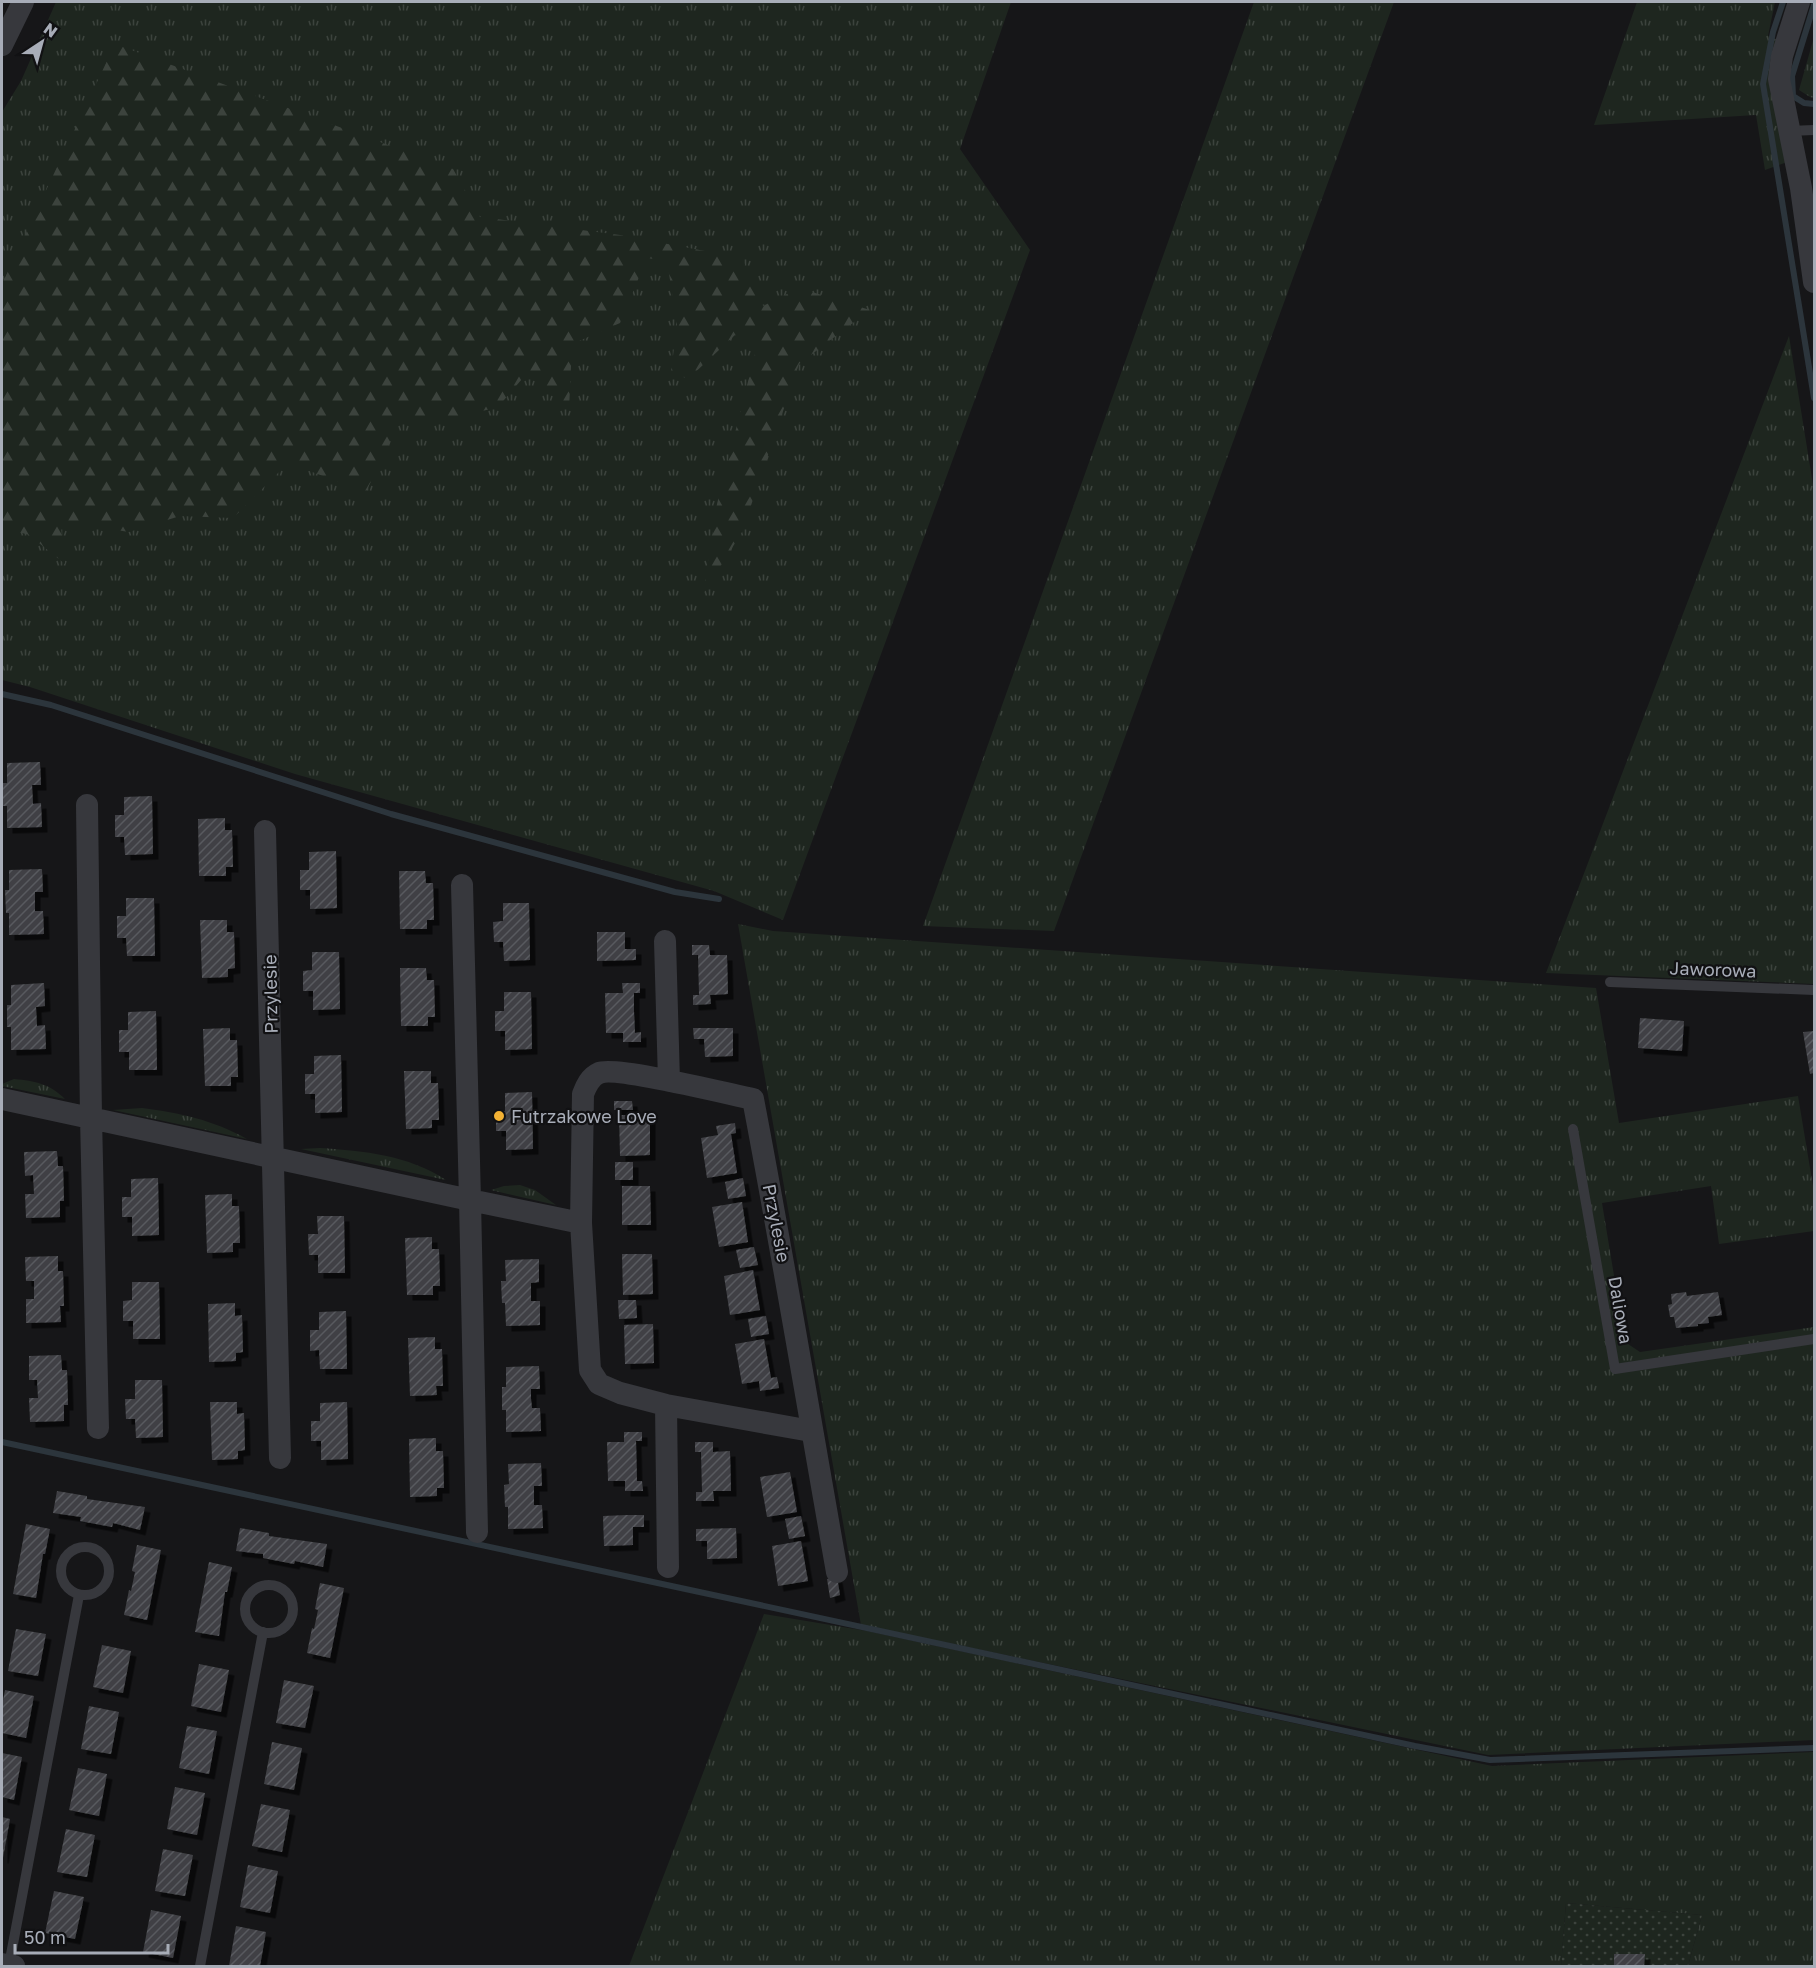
<svg xmlns="http://www.w3.org/2000/svg" width="1816" height="1968" font-family="'Golos Text',sans-serif">
<style>
.grass{fill:url(#grass-tufts)}
.forest{fill:url(#forest-firs)}
.park{fill:url(#park-dots)}
.lines{fill:none;stroke-linecap:round;stroke-linejoin:round}
.stream{stroke:#2c353c;stroke-width:6}
.building{fill:url(#building-hatch);filter:url(#shadow)}
.service{stroke:#37383d;stroke-width:10}
.minor{stroke:#37383d;stroke-width:22}
.poi-dot{fill:#f2b134;stroke:#111113;stroke-width:2}
.labels{text-anchor:middle;dominant-baseline:central;stroke-width:4.5;stroke-linejoin:round;paint-order:stroke}
.street-label{font-size:18px;fill:#a8adb8;stroke:#111113}
.poi-label{font-size:18px;fill:#a8adb8;stroke:#111113;text-anchor:start}
</style>
<defs>
<pattern id="grass-tufts" width="24" height="20" patternUnits="userSpaceOnUse" patternTransform="scale(1.5)"><rect width="24" height="20" fill="#1e261f"/><path d="M3 7l-1-3M5 7V3M7 7l1-3M15 17l-1-3M17 17v-4M19 17l1-3" fill="none" stroke="#3c433d"/></pattern>
<pattern id="forest-firs" width="22" height="20" patternUnits="userSpaceOnUse" patternTransform="scale(1.5)"><rect width="22" height="20" fill="#1e261f"/><path d="M5 1l3.5 6h-7zM16 11l3.5 6h-7z" fill="#3c433d"/></pattern>
<pattern id="park-dots" width="8" height="8" patternUnits="userSpaceOnUse" patternTransform="scale(1.5)"><rect width="8" height="8" fill="#1e261f"/><path d="M2 2h.1M6 6h.1" fill="none" stroke="#3c433d" stroke-width="1.8" stroke-linecap="round"/></pattern>
<pattern id="building-hatch" width="6" height="6" patternUnits="userSpaceOnUse" patternTransform="scale(1.5)"><rect width="6" height="6" fill="#404145"/><path d="M-1 1l2-2M0 6l6-6M5 7l2-2" fill="none" stroke="#595a5e"/></pattern>
<filter id="shadow"><feDropShadow dx="5.5" dy="5.5" stdDeviation="0" flood-color="#0009"/></filter>
</defs>
<rect width="100%" height="100%" fill="#161618"/>
<!-- grass -->
<path class="grass" d="M 56,2 L 1011,2 L 960,149 L 1030,250 L 783,920 L 714,891 L 295,774 L 30,687 L 2,680 L 2,112 L 21,81 Z
M 1254,2 L 1394,2 L 1054,931 L 923,926 Z
M 1637,2 L 1775,2 L 1768,36 L 1778,40 L 1790,161 L 1765,170 L 1756,115 L 1594,125 Z
M 1814,37 L 1814,98 L 1810,97 L 1799,90 Z
M 1789,336 L 1814,491 L 1814,984 L 1546,973 Z
M 738,924 L 773,931 L 1596,988 L 1619,1123 L 1798,1096 L 1814,1192 L 1814,1231 L 1719,1244 L 1711,1186 L 1602,1203 L 1625,1342 L 1640,1352 L 1814,1327 L 1814,1740 L 1488,1755 L 861,1625 Z
M 14,1079 C 35,1081 50,1084 65,1099 L 2,1086 L 2,1084 Z
M 142,1108 C 180,1113 213,1120 247,1139 L 113,1110 Z
M 320,1148 C 364,1151 408,1155 446,1180 L 301,1149 Z
M 520,1185 L 535,1190 L 556,1205 L 491,1190 L 504,1186 Z
M 764,1614 L 867,1631 L 1492,1766 L 1814,1752 L 1814,1966 L 1688,1966 L 1702,1915 L 1566,1903 L 1561,1966 L 629,1966 Z"/>
<!-- forest -->
<path class="forest" d="M 115,44 L 453,169 L 480,217 L 620,235 L 742,258 L 763,306 L 799,288 L 870,310 L 799,364 L 742,532 L 703,594 L 717,504 L 757,346 L 735,335 L 688,379 L 671,372 L 677,324 L 667,261 L 647,258 L 620,323 L 572,344 L 569,410 L 528,372 L 498,407 L 459,417 L 400,420 L 366,492 L 288,463 L 233,518 L 180,516 L 129,532 L 91,526 L 61,527 L 65,564 L 29,535 L 2,527 L 2,284 Z"/>
<!-- park -->
<path class="park" d="M 1566,1903 L 1702,1915 L 1688,1966 L 1561,1966 Z"/>
<g class="lines">
<!-- stream -->
<path class="stream" d="M 1783,2 L 1773,32 L 1763,84 L 1814,398
M 1814,5 L 1792,76 L 1793,96 L 1804,103 L 1814,104
M 2,694 L 51,705 L 391,814 L 675,892 L 719,899
M 2,1442 L 1415,1746 L 1490,1760 L 1814,1748"/>
</g>
<!-- building -->
<path class="building" d="M 40,762 L 41,785 L 32,785 L 33,804 L 41,803 L 42,827 L 7,828 L 7,806 L 3,806 L 3,783 L 7,783 L 7,763 Z
M 152,796 L 153,854 L 125,855 L 124,837 L 115,837 L 115,815 L 124,815 L 124,797 Z
M 225,818 L 225,830 L 232,830 L 233,867 L 226,867 L 226,876 L 199,876 L 198,819 Z
M 336,851 L 337,908 L 310,909 L 310,890 L 300,890 L 300,870 L 309,870 L 309,852 Z
M 42,869 L 43,892 L 35,892 L 35,911 L 43,911 L 44,934 L 9,935 L 9,913 L 6,913 L 5,890 L 9,890 L 9,870 Z
M 399,871 L 425,871 L 426,883 L 433,883 L 434,920 L 427,920 L 427,929 L 400,929 Z
M 126,898 L 154,898 L 155,956 L 127,956 L 126,938 L 117,938 L 117,916 L 126,916 Z
M 503,903 L 529,903 L 530,960 L 504,961 L 503,942 L 494,942 L 493,922 L 503,921 Z
M 200,920 L 227,920 L 227,932 L 234,932 L 235,968 L 228,969 L 228,977 L 202,978 Z
M 597,932 L 625,932 L 625,949 L 636,949 L 636,960 L 597,961 Z
M 692,945 L 709,945 L 710,955 L 727,955 L 728,994 L 710,995 L 711,1004 L 693,1005 L 693,995 L 699,995 L 698,955 L 692,955 Z
M 312,952 L 339,952 L 340,1009 L 313,1010 L 313,991 L 303,991 L 303,971 L 312,970 Z
M 400,968 L 426,968 L 427,980 L 434,980 L 435,1017 L 428,1017 L 428,1026 L 401,1026 Z
M 44,983 L 45,1006 L 36,1007 L 37,1026 L 45,1025 L 46,1049 L 11,1050 L 11,1027 L 7,1027 L 7,1005 L 11,1005 L 11,985 Z
M 622,983 L 640,983 L 640,993 L 634,993 L 634,1012 L 635,1033 L 641,1032 L 641,1042 L 623,1042 L 623,1033 L 606,1033 L 605,993 L 623,993 Z
M 504,992 L 531,992 L 532,1049 L 505,1050 L 505,1031 L 495,1031 L 495,1011 L 504,1011 Z
M 156,1011 L 157,1070 L 129,1070 L 129,1052 L 119,1052 L 119,1030 L 128,1030 L 128,1012 Z
M 1640,1018 L 1684,1021 L 1682,1051 L 1638,1048 Z
M 230,1028 L 230,1040 L 237,1040 L 238,1077 L 231,1077 L 231,1086 L 205,1086 L 203,1029 Z
M 693,1028 L 733,1028 L 733,1056 L 705,1057 L 704,1039 L 694,1039 Z
M 1814,1031 L 1814,1073 L 1810,1074 L 1803,1032 Z
M 341,1055 L 342,1112 L 315,1113 L 315,1094 L 305,1094 L 305,1074 L 314,1074 L 314,1056 Z
M 404,1071 L 431,1071 L 431,1083 L 438,1083 L 439,1120 L 432,1120 L 432,1128 L 406,1129 Z
M 532,1092 L 533,1149 L 506,1150 L 506,1131 L 496,1131 L 496,1111 L 505,1111 L 505,1093 Z
M 614,1101 L 632,1101 L 633,1110 L 614,1110 Z
M 619,1115 L 650,1115 L 650,1155 L 620,1156 Z
M 735,1123 L 736,1133 L 731,1134 L 737,1173 L 707,1178 L 701,1138 L 718,1135 L 716,1126 Z
M 57,1151 L 58,1166 L 63,1166 L 64,1201 L 60,1201 L 60,1217 L 26,1218 L 25,1194 L 34,1194 L 33,1175 L 25,1176 L 24,1152 Z
M 615,1162 L 633,1162 L 633,1180 L 615,1180 Z
M 158,1178 L 159,1235 L 132,1236 L 132,1217 L 122,1217 L 122,1197 L 131,1197 L 131,1179 Z
M 743,1178 L 746,1196 L 728,1199 L 725,1182 Z
M 622,1186 L 650,1186 L 651,1225 L 622,1225 Z
M 232,1194 L 232,1206 L 239,1206 L 240,1243 L 233,1243 L 233,1252 L 207,1253 L 205,1195 Z
M 742,1202 L 748,1242 L 719,1247 L 712,1207 Z
M 317,1216 L 344,1216 L 345,1273 L 318,1273 L 318,1255 L 309,1255 L 308,1234 L 318,1234 Z
M 432,1237 L 432,1249 L 439,1249 L 440,1286 L 433,1286 L 433,1295 L 407,1295 L 405,1238 Z
M 754,1247 L 758,1265 L 740,1268 L 736,1250 Z
M 622,1254 L 652,1254 L 653,1294 L 623,1295 Z
M 58,1256 L 58,1271 L 63,1271 L 64,1306 L 60,1306 L 61,1322 L 26,1323 L 26,1299 L 34,1299 L 34,1281 L 26,1281 L 25,1257 Z
M 539,1259 L 539,1282 L 531,1283 L 531,1301 L 540,1301 L 540,1325 L 506,1326 L 505,1303 L 502,1303 L 501,1281 L 506,1281 L 505,1260 Z
M 753,1270 L 760,1310 L 730,1315 L 724,1276 Z
M 132,1282 L 159,1282 L 160,1339 L 133,1339 L 133,1321 L 123,1321 L 123,1301 L 132,1300 Z
M 1686,1292 L 1687,1296 L 1718,1292 L 1722,1315 L 1708,1317 L 1709,1323 L 1698,1324 L 1698,1326 L 1676,1328 L 1674,1317 L 1670,1317 L 1668,1305 L 1672,1304 L 1671,1294 Z
M 618,1300 L 636,1300 L 637,1318 L 619,1319 Z
M 235,1303 L 235,1316 L 242,1315 L 243,1352 L 236,1353 L 236,1361 L 209,1362 L 208,1304 Z
M 346,1311 L 347,1369 L 320,1369 L 319,1350 L 310,1351 L 310,1330 L 319,1330 L 319,1312 Z
M 766,1316 L 769,1334 L 751,1337 L 748,1319 Z
M 653,1324 L 654,1363 L 625,1364 L 624,1325 Z
M 435,1337 L 435,1349 L 442,1349 L 443,1386 L 436,1386 L 437,1395 L 410,1396 L 408,1338 Z
M 764,1339 L 771,1378 L 777,1377 L 779,1388 L 760,1391 L 759,1381 L 742,1384 L 735,1344 Z
M 61,1355 L 62,1370 L 67,1370 L 68,1405 L 64,1405 L 64,1421 L 30,1422 L 29,1398 L 38,1398 L 37,1380 L 29,1380 L 29,1356 Z
M 539,1366 L 540,1389 L 531,1389 L 531,1399 L 532,1408 L 540,1408 L 541,1431 L 506,1432 L 506,1410 L 502,1410 L 502,1387 L 506,1387 L 506,1367 Z
M 135,1380 L 162,1380 L 163,1437 L 136,1438 L 135,1419 L 126,1419 L 125,1399 L 135,1399 Z
M 210,1402 L 237,1402 L 237,1414 L 244,1413 L 245,1450 L 238,1451 L 238,1459 L 212,1460 Z
M 347,1402 L 348,1459 L 321,1460 L 321,1441 L 311,1441 L 311,1421 L 320,1421 L 320,1403 Z
M 624,1432 L 642,1432 L 642,1441 L 636,1441 L 637,1481 L 642,1481 L 643,1491 L 625,1491 L 625,1481 L 608,1481 L 607,1442 L 624,1442 Z
M 436,1438 L 436,1451 L 443,1451 L 444,1488 L 437,1488 L 437,1496 L 410,1497 L 409,1439 Z
M 695,1442 L 713,1442 L 713,1452 L 730,1451 L 731,1491 L 713,1491 L 714,1501 L 696,1501 L 696,1492 L 702,1492 L 701,1452 L 695,1452 Z
M 541,1463 L 542,1486 L 534,1486 L 534,1505 L 542,1505 L 543,1528 L 508,1529 L 508,1507 L 505,1507 L 504,1485 L 509,1484 L 508,1464 Z
M 790,1472 L 797,1512 L 767,1517 L 760,1477 Z
M 57,1491 L 87,1496 L 87,1499 L 145,1507 L 140,1530 L 113,1523 L 112,1527 L 80,1521 L 81,1517 L 53,1513 Z
M 627,1515 L 644,1515 L 644,1527 L 633,1527 L 633,1545 L 604,1546 L 603,1516 Z
M 801,1516 L 805,1536 L 789,1539 L 785,1519 Z
M 26,1524 L 50,1529 L 45,1554 L 43,1554 L 36,1598 L 13,1594 Z
M 240,1528 L 269,1533 L 269,1536 L 327,1544 L 323,1567 L 295,1561 L 294,1564 L 263,1558 L 263,1554 L 236,1551 Z
M 736,1528 L 737,1558 L 707,1559 L 707,1541 L 696,1541 L 696,1529 Z
M 801,1541 L 808,1581 L 778,1586 L 772,1546 Z
M 137,1545 L 161,1550 L 147,1620 L 124,1615 L 129,1590 L 131,1591 L 135,1572 L 132,1571 Z
M 209,1562 L 232,1567 L 227,1592 L 225,1592 L 219,1636 L 195,1632 Z
M 837,1577 L 840,1595 L 830,1598 L 827,1579 Z
M 320,1583 L 344,1588 L 330,1658 L 307,1653 L 312,1628 L 314,1629 L 318,1610 L 315,1609 Z
M 16,1629 L 46,1634 L 38,1676 L 8,1671 Z
M 102,1645 L 131,1651 L 123,1693 L 93,1687 Z
M 199,1664 L 229,1670 L 221,1712 L 191,1706 Z
M 284,1680 L 314,1686 L 305,1728 L 276,1723 Z
M 5,1690 L 34,1696 L 26,1738 L 2,1733 L 2,1705 Z
M 89,1706 L 119,1712 L 111,1754 L 81,1749 Z
M 187,1726 L 217,1731 L 209,1774 L 179,1768 Z
M 272,1742 L 302,1748 L 294,1790 L 264,1784 Z
M 2,1753 L 22,1757 L 14,1800 L 2,1797 Z
M 78,1768 L 107,1774 L 99,1816 L 69,1810 Z
M 175,1787 L 205,1793 L 197,1835 L 167,1829 Z
M 261,1804 L 290,1810 L 282,1852 L 252,1846 Z
M 2,1817 L 10,1819 L 3,1858 L 2,1858 Z
M 66,1829 L 95,1835 L 87,1877 L 57,1872 Z
M 163,1849 L 193,1855 L 185,1896 L 155,1891 Z
M 248,1865 L 278,1871 L 270,1913 L 240,1907 Z
M 54,1891 L 84,1897 L 75,1939 L 45,1933 Z
M 151,1910 L 181,1916 L 173,1958 L 143,1952 Z
M 236,1926 L 266,1932 L 260,1966 L 229,1966 Z
M 1614,1954 L 1645,1954 L 1644,1966 L 1614,1966 Z"/>
<g class="lines">
<!-- service -->
<path class="service" d="M 1789,131 L 1814,130
M 1610,982 L 1814,990
M 1573,1129 L 1615,1369 L 1814,1339
M61 1571a24 24 0 1 1 48 0a24 24 0 1 1-48 0Z
M245 1609a24 24 0 1 1 48 0a24 24 0 1 1-48 0Z
M 9,1965 L 79,1595
M 200,1966 L 263,1632"/>
<!-- minor -->
<path class="minor" d="M 1799,2 L 1782,56 L 1779,79 L 1801,188 L 1814,282
M 2,45 L 23,2
M 87,805 L 91,1117 L 98,1428
M 265,831 L 280,1458
M 665,941 L 669,1081
M 2,1099 L 470,1200 L 462,885
M 581,1223 L 590,1370 L 599,1384 L 620,1393 L 666,1405 L 811,1431
M 666,1405 L 668,1567
M 477,1532 L 470,1200 L 581,1223 L 583,1094 C 586,1086 590,1077 599,1073 C 616,1066 728,1094 753,1099 C 783,1256 809,1414 837,1572
M 2,1964 L 14,1966"/>
</g>
<!-- markers -->
<circle class="poi-dot" cx="499" cy="1116" r="6"/>
<g class="labels">
<!-- street labels -->
<g class="street-label">
<text transform="translate(1713 969) rotate(2)">Jaworowa</text>
<text transform="translate(270 994) rotate(-91)">Przylesie</text>
<text transform="translate(777 1223) rotate(79)">Przylesie</text>
<text transform="translate(1621 1310) rotate(80)">Daliowa</text>
</g>
<!-- poi labels -->
<g class="poi-label">
<text x="511" y="1116">Futrzakowe Love</text>
</g>
</g>
<!-- border -->
<rect width="1816" height="1968" fill="none" stroke="#a8adb8" stroke-width="6"/>
<!-- north arrow -->
<g transform="translate(42 42) rotate(36)" stroke="#111113" stroke-width="4.5" paint-order="stroke">
<path d="M0-4.5L10 22L0 15L-10 22Z" fill="#a8adb8"/>
<text y="-9" font-size="16" font-weight="bold" text-anchor="middle" fill="#a8adb8">N</text>
</g>
<!-- scale -->
<path d="M15 1944v9h153v-9" fill="none" stroke="#a8adb8" stroke-width="3"/>
<text x="24" y="1944" font-size="18" fill="#a8adb8" stroke="#111113" stroke-width="4.5" paint-order="stroke">50 m</text>
</svg>
